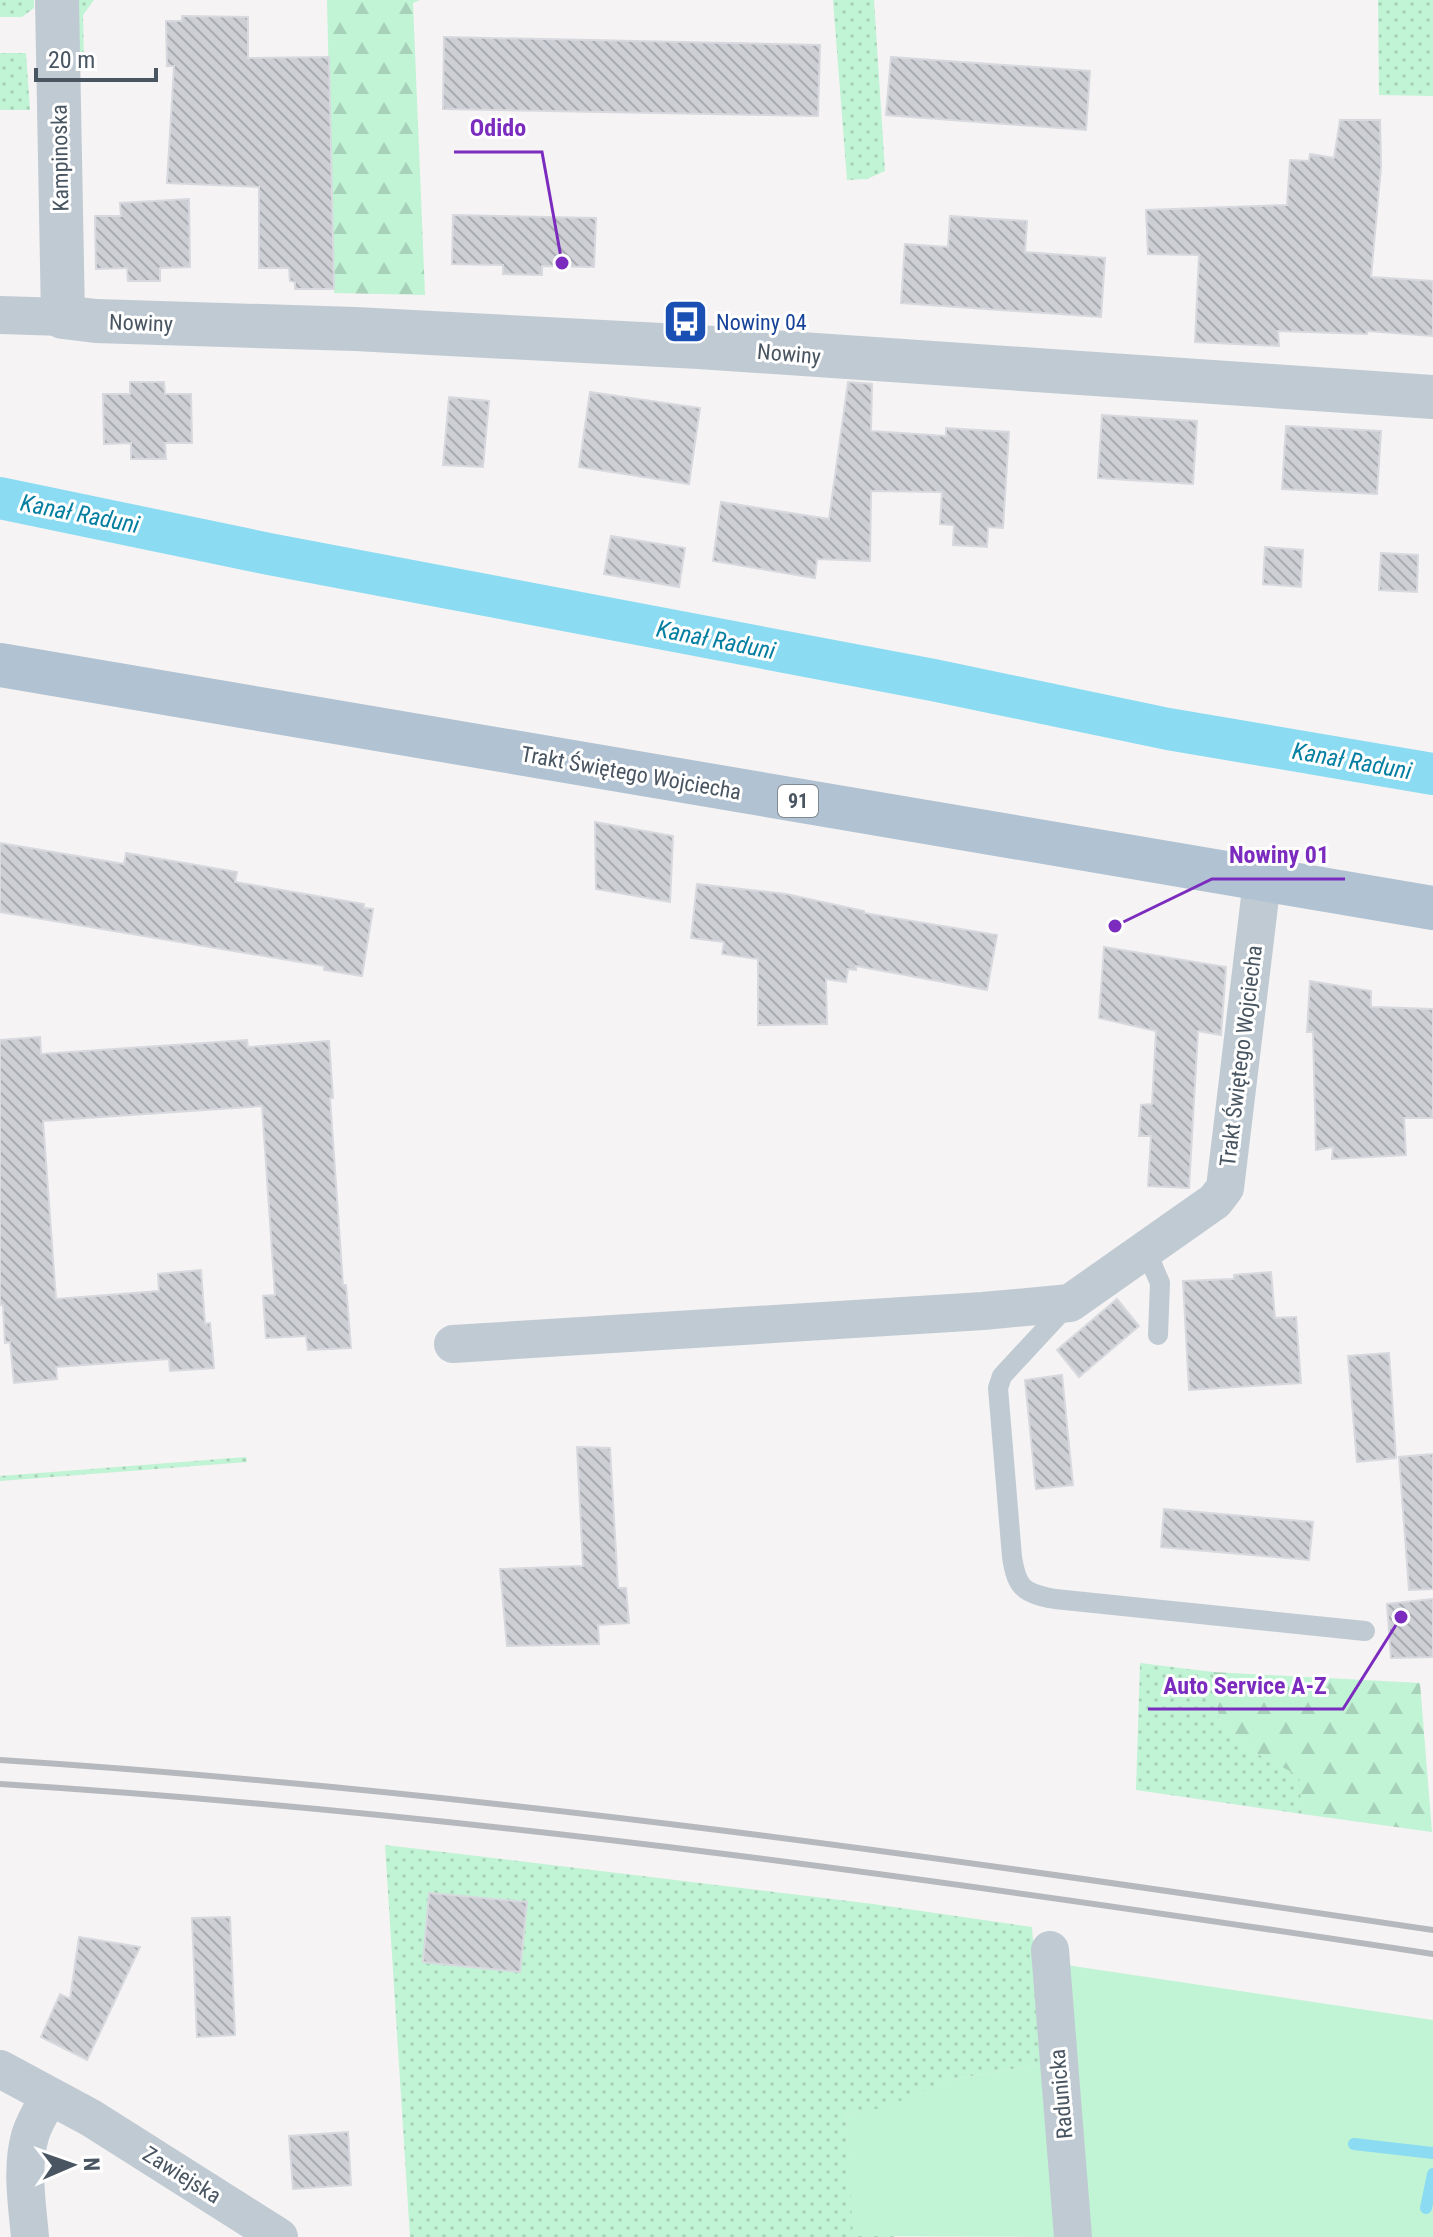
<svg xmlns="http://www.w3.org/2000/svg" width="1433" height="2237" font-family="'Roboto Condensed',sans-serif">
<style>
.grass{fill:url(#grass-dots)}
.forest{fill:url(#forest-firs)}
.garden{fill:#c1f3d5}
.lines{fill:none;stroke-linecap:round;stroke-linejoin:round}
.stream{stroke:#8bdcf2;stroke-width:12}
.canal{stroke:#8bdcf2;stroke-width:42}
.building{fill:url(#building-back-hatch);stroke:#d7d9de;stroke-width:2}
.service{stroke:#c0cad3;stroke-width:20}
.minor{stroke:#c0cad3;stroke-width:38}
.tertiary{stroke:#c0cad3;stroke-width:44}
.primary{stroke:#b1c2d2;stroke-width:44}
.rail{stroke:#b5b8bd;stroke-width:6}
.labels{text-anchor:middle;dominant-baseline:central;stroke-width:6;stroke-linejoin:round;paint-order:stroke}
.shield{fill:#fff;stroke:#808991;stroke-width:2}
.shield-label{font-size:20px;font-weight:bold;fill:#495662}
.street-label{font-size:22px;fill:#495662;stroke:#fff}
.transit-label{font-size:22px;fill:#164399;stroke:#fff;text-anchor:start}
.water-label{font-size:24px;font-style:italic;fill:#057fa1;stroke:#fff}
.leader{fill:none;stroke:#7b2cbf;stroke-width:3}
.callout-dot{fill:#7b2cbf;stroke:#fff;stroke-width:3}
.callout-label{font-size:24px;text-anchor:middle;font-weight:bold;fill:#7b2cbf;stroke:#fff;stroke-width:6;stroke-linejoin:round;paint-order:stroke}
</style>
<defs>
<pattern id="grass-dots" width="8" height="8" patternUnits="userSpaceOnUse" patternTransform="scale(2)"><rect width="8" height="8" fill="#c1f3d5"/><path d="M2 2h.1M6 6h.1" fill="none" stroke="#a7d2b9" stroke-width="1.8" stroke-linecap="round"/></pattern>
<pattern id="forest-firs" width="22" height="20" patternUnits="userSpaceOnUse" patternTransform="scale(2)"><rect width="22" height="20" fill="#c1f3d5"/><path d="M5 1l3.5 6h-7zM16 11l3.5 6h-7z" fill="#a7d2b9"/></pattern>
<pattern id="building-back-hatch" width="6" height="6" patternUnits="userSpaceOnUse" patternTransform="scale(2)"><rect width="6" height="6" fill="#cdcfd5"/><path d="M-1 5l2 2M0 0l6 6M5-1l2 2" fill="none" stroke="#a8abb0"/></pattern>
</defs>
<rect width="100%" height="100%" fill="#f5f3f3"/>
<!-- grass -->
<path class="grass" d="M 0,0 L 34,0 L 34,8 L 22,17 L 0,17 Z
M 71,0 L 94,0 L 83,15 L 84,66 L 73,66 Z
M 833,0 L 874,0 L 885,171 L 867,179 L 847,180 Z
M 1378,0 L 1433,0 L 1433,96 L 1379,95 Z
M 0,53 L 26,53 L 30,110 L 0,110 Z
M 246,1457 L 247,1462 L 0,1481 L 0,1476 Z
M 1140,1663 L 1213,1672 L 1219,1718 L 1254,1752 L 1300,1776 L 1302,1814 L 1136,1790 Z
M 385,1845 L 873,1904 L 1032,1927 L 1042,2064 L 948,2080 L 884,2109 L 846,2113 L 854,2236 L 894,2235 L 894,2237 L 410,2237 Z"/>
<!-- forest -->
<path class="forest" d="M 327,0 L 420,0 L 413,3 L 425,295 L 334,293 Z
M 1213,1672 L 1420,1683 L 1432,1832 L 1302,1814 L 1299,1776 L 1254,1752 L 1219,1718 Z"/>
<!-- garden -->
<path class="garden" d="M 1066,1965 L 1433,2020 L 1433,2237 L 1087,2237 Z
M 1042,2064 L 1057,2237 L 853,2236 L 846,2113 L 884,2108 L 948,2080 Z"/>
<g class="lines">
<!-- stream -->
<path class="stream" d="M 1354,2144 L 1433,2153
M 1426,2208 L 1433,2174"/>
<!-- canal -->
<path class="canal" d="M 0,498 L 269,554 L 933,680 L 1168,729 L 1433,774"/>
</g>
<!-- building -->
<path class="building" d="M 182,16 L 248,17 L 248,58 L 329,57 L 334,289 L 295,289 L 295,282 L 290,281 L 289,268 L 259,268 L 259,187 L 167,183 L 174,66 L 167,66 L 166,21 L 182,21 Z
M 444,37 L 820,45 L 818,116 L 443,109 Z
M 891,57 L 1090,71 L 1086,130 L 886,115 Z
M 1340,120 L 1380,120 L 1381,167 L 1371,277 L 1433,281 L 1433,336 L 1367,331 L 1367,334 L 1278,331 L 1279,346 L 1195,342 L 1199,255 L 1148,254 L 1146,210 L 1287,205 L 1290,160 L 1309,161 L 1310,154 L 1334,158 Z
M 189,199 L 190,267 L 160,268 L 160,281 L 128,281 L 127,268 L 96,269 L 95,216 L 121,216 L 120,203 Z
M 453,215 L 596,218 L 594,267 L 542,266 L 542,275 L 503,274 L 503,265 L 452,264 Z
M 950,216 L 1027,221 L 1025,252 L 1105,258 L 1101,317 L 901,303 L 905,244 L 948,247 Z
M 130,382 L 164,382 L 165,394 L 191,394 L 192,443 L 165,443 L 166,459 L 131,459 L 131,443 L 104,444 L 103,394 L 130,394 Z
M 848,382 L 872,384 L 871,431 L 946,436 L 946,428 L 1009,432 L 1003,528 L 988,527 L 987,547 L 953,545 L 954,525 L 940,524 L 942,492 L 871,491 L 870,561 L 817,559 L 815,578 L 713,561 L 721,502 L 829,519 Z
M 590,392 L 700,408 L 689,484 L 579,467 Z
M 449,397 L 489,401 L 483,467 L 443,465 Z
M 1102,415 L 1197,421 L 1193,484 L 1098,478 Z
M 1286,426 L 1381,431 L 1377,494 L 1282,489 Z
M 611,536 L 685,548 L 679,587 L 604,574 Z
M 1265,547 L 1303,550 L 1301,587 L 1263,584 Z
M 1381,553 L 1418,555 L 1417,592 L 1379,590 Z
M 595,822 L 673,836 L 670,902 L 596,889 Z
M 0,843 L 124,864 L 126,853 L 237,872 L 235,882 L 364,904 L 364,908 L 373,909 L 362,976 L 324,970 L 324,966 L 0,912 Z
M 697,884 L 786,894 L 864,911 L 864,913 L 997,935 L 987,990 L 856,966 L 856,970 L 848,969 L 846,982 L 826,979 L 827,1024 L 758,1025 L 758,959 L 722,954 L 724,942 L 691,938 Z
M 1104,947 L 1226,967 L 1221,1035 L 1198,1031 L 1189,1188 L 1148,1186 L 1151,1136 L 1139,1136 L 1141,1105 L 1152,1104 L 1156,1031 L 1099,1018 Z
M 1310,981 L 1371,991 L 1371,1007 L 1433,1009 L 1433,1118 L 1404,1118 L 1406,1155 L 1332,1159 L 1333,1147 L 1316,1150 L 1313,1032 L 1307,1032 Z
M 40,1037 L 41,1054 L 247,1040 L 248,1047 L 329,1041 L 333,1098 L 330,1098 L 343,1285 L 346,1285 L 351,1348 L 308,1350 L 306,1336 L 266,1338 L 263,1296 L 275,1295 L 262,1106 L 43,1121 L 56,1299 L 159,1291 L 158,1274 L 201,1270 L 205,1324 L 210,1323 L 214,1368 L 170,1371 L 169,1359 L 56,1367 L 57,1379 L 14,1383 L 10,1342 L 5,1343 L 3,1305 L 0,1305 L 0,1040 Z
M 1271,1272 L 1275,1318 L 1296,1317 L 1301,1383 L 1189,1390 L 1183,1281 L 1234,1279 L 1234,1275 Z
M 1117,1299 L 1139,1326 L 1079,1377 L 1057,1350 Z
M 1389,1353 L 1396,1458 L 1357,1462 L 1348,1356 Z
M 1062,1375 L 1073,1485 L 1036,1489 L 1025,1380 Z
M 577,1447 L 610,1448 L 618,1588 L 626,1588 L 629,1623 L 598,1625 L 599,1644 L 507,1646 L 500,1569 L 583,1566 Z
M 1433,1454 L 1433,1589 L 1409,1590 L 1399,1457 Z
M 1164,1509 L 1313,1522 L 1309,1560 L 1161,1547 Z
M 1433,1599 L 1433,1657 L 1391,1658 L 1387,1604 Z
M 429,1893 L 527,1902 L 520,1972 L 423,1962 Z
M 230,1917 L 235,2035 L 197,2037 L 192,1918 Z
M 79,1937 L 140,1947 L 87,2060 L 41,2037 L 60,1994 L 70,1999 Z
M 348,2132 L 351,2185 L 293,2189 L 289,2136 Z"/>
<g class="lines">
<!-- service -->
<path class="service" d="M 1146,1250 L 1160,1283 L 1158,1335
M 1067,1306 L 1002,1376 L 998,1388 L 1012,1557 C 1017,1589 1024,1593 1055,1599 L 1365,1631"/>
<!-- minor -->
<path class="minor" d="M 0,315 L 63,317
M 453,1344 L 983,1311 L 1070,1303 L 1215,1201 L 1225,1188 L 1262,881
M 1050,1950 L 1073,2237
M 0,2069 L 91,2118 L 279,2237
M 30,2237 C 27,2203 21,2169 30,2136 C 34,2122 43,2108 50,2096"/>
<!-- tertiary -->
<path class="tertiary" d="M 57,0 L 63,317 L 96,321 L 355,329 L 699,347 L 1433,397"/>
<!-- primary -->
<path class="primary" d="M 0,665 L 1433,908"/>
<!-- rail -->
<path class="rail" d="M 0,1760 C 481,1791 957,1859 1433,1930
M 0,1784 C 480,1814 958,1882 1433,1954"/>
</g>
<!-- icons -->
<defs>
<symbol id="bus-square" viewBox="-11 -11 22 22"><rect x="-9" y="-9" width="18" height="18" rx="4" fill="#1a4fb4" stroke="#fff"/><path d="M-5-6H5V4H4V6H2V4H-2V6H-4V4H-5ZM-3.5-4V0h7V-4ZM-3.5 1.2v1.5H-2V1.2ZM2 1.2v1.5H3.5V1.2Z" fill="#fff"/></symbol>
</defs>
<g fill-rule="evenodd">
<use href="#bus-square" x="660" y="296" width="51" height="51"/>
</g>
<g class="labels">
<!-- shield labels -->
<rect class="shield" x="778" y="785" width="40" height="32" rx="6"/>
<g class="shield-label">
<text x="798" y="801">91</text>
</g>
<!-- street labels -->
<g class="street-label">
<text transform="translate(60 158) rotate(-91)">Kampinoska</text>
<text transform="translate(141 323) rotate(2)">Nowiny</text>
<text transform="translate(789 354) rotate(5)">Nowiny</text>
<text transform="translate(631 773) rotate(10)">Trakt Świętego Wojciecha</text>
<text transform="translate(1241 1056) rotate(-83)">Trakt Świętego Wojciecha</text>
<text transform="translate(1061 2094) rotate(-95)">Radunicka</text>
<text transform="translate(182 2175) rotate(32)">Zawiejska</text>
</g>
<!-- transit labels -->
<g class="transit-label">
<text x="716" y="322">Nowiny 04</text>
</g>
<!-- water labels -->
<g class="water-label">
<text transform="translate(80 514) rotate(11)">Kanał Raduni</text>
<text transform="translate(716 640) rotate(11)">Kanał Raduni</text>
<text transform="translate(1352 761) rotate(10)">Kanał Raduni</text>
</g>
</g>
<!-- callouts -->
<path class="leader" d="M562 263L542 152H454M1115 926L1212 879H1345M1401 1617L1343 1709H1148"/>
<g class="callout-dot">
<circle cx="562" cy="263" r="8"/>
<circle cx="1115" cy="926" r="8"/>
<circle cx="1401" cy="1617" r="8"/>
</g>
<g class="callout-label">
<text x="498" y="136">Odido</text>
<text x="1279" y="863">Nowiny 01</text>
<text x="1245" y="1694">Auto Service A-Z</text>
</g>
<!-- north arrow -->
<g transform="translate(72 2165) rotate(88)" stroke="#ffffff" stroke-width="6" paint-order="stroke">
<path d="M0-6L14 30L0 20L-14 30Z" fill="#495662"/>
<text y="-12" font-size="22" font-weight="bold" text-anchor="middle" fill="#495662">N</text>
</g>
<!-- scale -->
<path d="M36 68v12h120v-12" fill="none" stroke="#495662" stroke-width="4"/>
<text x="48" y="68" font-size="24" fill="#495662" stroke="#ffffff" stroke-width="6" paint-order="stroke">20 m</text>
</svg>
